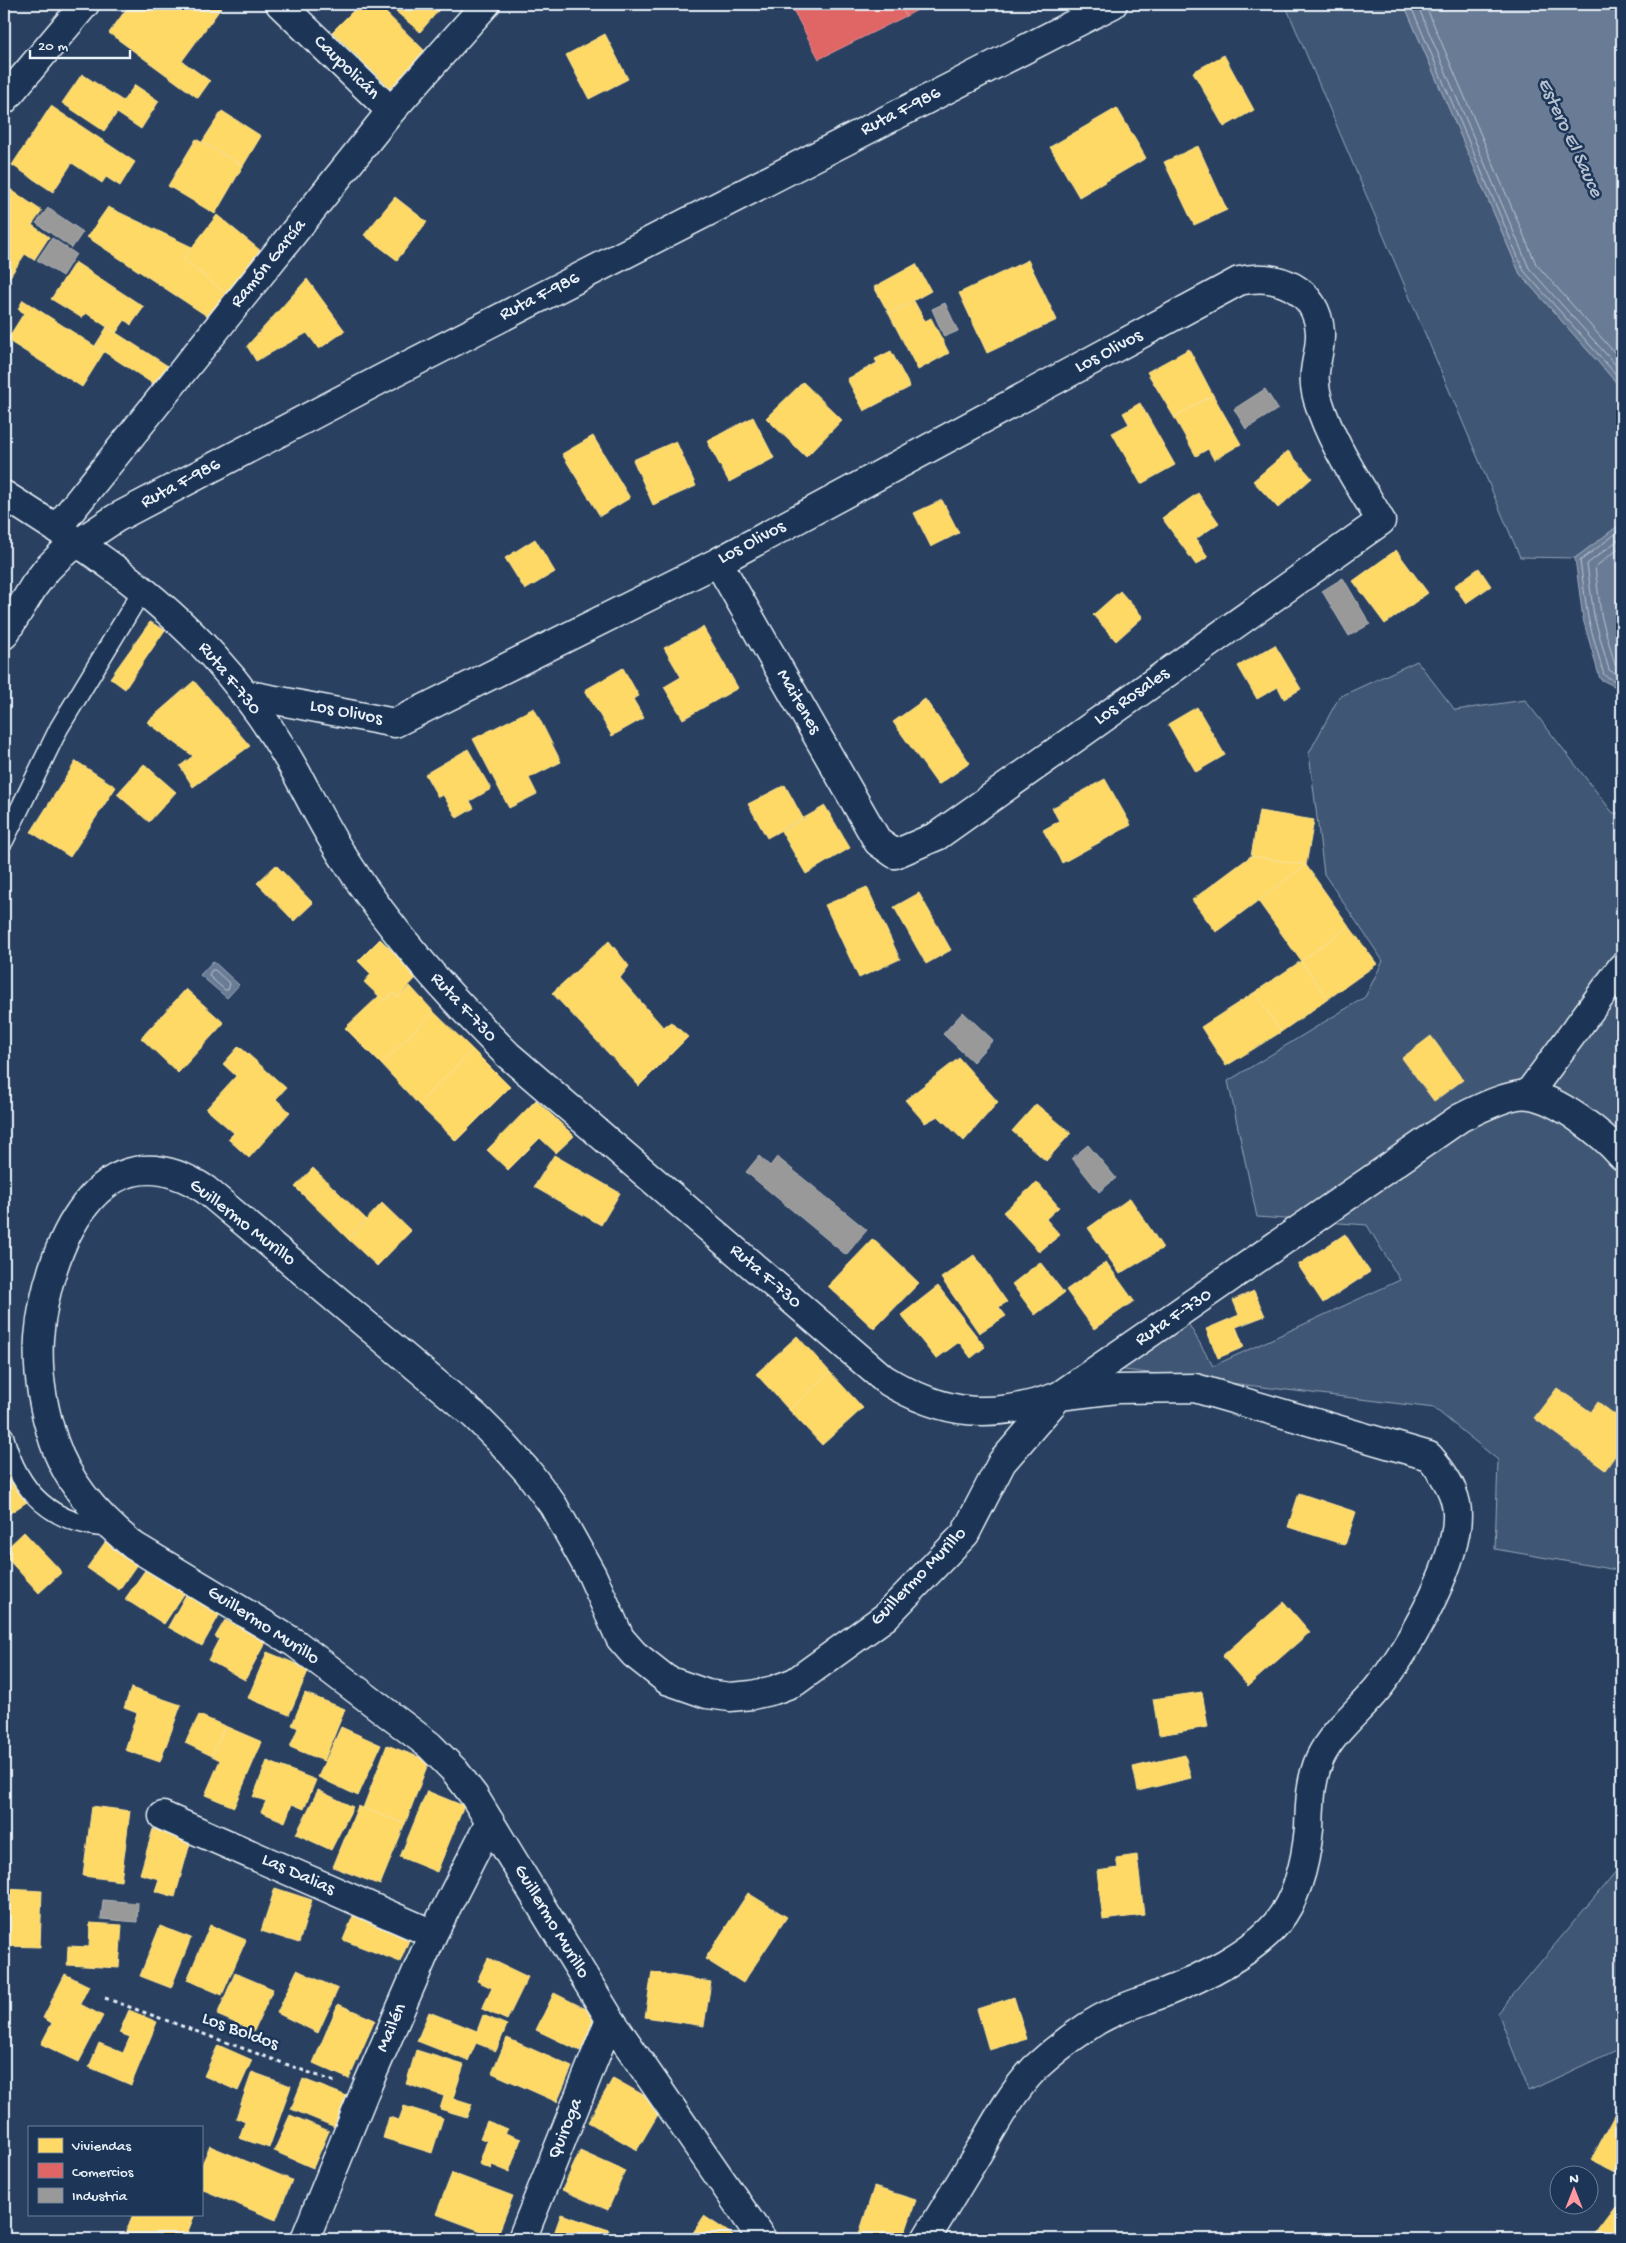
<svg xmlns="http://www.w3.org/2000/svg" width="1626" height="2243" font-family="'Gochi Hand',sans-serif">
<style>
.green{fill:#415774;stroke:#94a4b6}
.water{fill:#6b7c95;stroke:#9dabbd}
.homes{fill:#ffd966;stroke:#f8e092}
.shops{fill:#e06666;stroke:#e29092}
.industry{fill:#999;stroke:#b1b3b6}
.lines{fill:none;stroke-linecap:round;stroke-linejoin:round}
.shore{stroke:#b6c2d0;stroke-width:1}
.lane-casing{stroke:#e8f1f8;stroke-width:21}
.street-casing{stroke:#e8f1f8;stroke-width:31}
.secondary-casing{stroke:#e8f1f8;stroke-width:31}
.path{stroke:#e8f1f8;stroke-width:3;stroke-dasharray:4 4;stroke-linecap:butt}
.lane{stroke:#1d3557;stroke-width:18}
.street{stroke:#1d3557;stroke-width:28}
.secondary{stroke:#1d3557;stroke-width:28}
.labels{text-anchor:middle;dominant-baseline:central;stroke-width:5;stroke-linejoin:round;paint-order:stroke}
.street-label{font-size:19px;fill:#e8f1f8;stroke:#1d3557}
.water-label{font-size:20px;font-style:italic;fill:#b6c2d0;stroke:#1d3557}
</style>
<rect width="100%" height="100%" fill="#294061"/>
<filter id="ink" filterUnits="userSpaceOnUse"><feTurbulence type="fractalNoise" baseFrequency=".02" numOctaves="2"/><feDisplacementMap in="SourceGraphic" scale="10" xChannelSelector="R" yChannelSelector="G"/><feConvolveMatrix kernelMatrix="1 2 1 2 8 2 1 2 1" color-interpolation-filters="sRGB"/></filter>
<g filter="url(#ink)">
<!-- green -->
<path class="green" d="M 1285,4 L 1404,4 L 1520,274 L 1622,389 L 1622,523 L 1575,558 L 1520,557 Z
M 1417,661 L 1455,710 L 1525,700 L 1613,813 L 1622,813 L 1622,1571 L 1495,1549 L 1498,1460 L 1434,1408 L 1116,1369 L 1188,1323 L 1213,1366 L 1400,1280 L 1367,1225 L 1257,1217 L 1228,1081 L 1365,997 L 1383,961 L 1324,874 L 1309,753 L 1339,697 Z
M 1622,1864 L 1622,2047 L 1529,2091 L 1498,2013 Z"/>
<!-- water -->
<path class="water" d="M 1404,4 L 1622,4 L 1622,389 L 1520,274 Z
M 1622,523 L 1622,690 L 1600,679 L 1583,619 L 1575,558 Z
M 213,961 L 239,985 L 227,998 L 200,975 Z"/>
<!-- homes -->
<path class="homes" d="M 130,4 L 224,4 L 182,61 L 210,81 L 198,98 L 109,33 Z
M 360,4 L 377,4 L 431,57 L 395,93 L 332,32 Z
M 387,4 L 444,4 L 420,32 Z
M 605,34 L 628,79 L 589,99 L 566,55 Z
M 1224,55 L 1254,110 L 1224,127 L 1193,72 Z
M 82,74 L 123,101 L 135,85 L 159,101 L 141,129 L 117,113 L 104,131 L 62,103 Z
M 51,106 L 135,162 L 120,186 L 106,177 L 102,183 L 72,163 L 53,192 L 12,165 Z
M 1117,108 L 1146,158 L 1079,197 L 1050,147 Z
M 222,111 L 261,136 L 243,166 L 202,142 Z
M 196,139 L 243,166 L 215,214 L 168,186 Z
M 1198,146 L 1227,210 L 1194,225 L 1164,162 Z
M 4,185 L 42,211 L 32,225 L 49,237 L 34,260 L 25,254 L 5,284 Z
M 395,197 L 427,222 L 397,260 L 364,235 Z
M 108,207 L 192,247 L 183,259 L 226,294 L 210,318 L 87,237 Z
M 217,215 L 261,251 L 226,294 L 183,259 Z
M 1028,260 L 1057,320 L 987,353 L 959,293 Z
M 75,262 L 144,307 L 131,325 L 125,320 L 116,333 L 86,313 L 82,318 L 51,299 Z
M 916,264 L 931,291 L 889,314 L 874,287 Z
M 307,279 L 345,331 L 319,349 L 307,333 L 256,361 L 247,346 Z
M 23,300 L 104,352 L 82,387 L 7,340 L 24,313 L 18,309 Z
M 914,301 L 925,321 L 931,318 L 949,353 L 918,370 L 889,314 Z
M 107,327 L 171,368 L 158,387 L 95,346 Z
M 1189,349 L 1213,395 L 1174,417 L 1147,372 Z
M 891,351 L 910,387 L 864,411 L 847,379 L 877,363 L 875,359 Z
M 803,382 L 842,420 L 806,457 L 766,418 Z
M 1213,395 L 1241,444 L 1214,460 L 1208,449 L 1196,456 L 1174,417 Z
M 1140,403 L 1175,465 L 1141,484 L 1112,433 L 1129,424 L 1123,413 Z
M 753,417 L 774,458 L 729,482 L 707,441 Z
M 593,436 L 630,498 L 600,516 L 562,454 Z
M 676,441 L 696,486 L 653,505 L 633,460 Z
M 1288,451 L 1312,478 L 1278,508 L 1253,481 Z
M 1198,493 L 1219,523 L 1196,539 L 1208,557 L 1196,565 L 1162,518 Z
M 942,500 L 959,533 L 931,547 L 914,513 Z
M 535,539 L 555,572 L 525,590 L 505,558 Z
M 1396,550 L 1428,593 L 1385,624 L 1353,581 Z
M 1479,568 L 1491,586 L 1466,603 L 1454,586 Z
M 1120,591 L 1143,617 L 1116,641 L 1093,615 Z
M 150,622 L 165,630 L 125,689 L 110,678 Z
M 703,627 L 738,688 L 683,719 L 664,687 L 681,677 L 664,648 Z
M 1275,645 L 1301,689 L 1284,699 L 1278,687 L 1257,699 L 1238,666 Z
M 623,668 L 639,696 L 633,699 L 644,718 L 612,736 L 585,690 Z
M 194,681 L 250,746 L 193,787 L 180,766 L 193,756 L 147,722 Z
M 925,699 L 970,763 L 938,785 L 893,722 Z
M 1197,707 L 1225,755 L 1196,772 L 1168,724 Z
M 534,708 L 561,762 L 529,778 L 537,794 L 509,808 L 473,739 Z
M 468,749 L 491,789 L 470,801 L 474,808 L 457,818 L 443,795 L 438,797 L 425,774 Z
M 76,761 L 116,787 L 70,857 L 31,832 Z
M 144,764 L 176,792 L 149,822 L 117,794 Z
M 1105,779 L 1131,825 L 1062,863 L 1043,830 L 1059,821 L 1052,808 Z
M 785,785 L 803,818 L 767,838 L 748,804 Z
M 825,806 L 850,848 L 806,874 L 781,831 Z
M 1259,811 L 1314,820 L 1306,865 L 1251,856 Z
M 1251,856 L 1306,865 L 1216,932 L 1192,900 Z
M 276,865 L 313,903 L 294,921 L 257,883 Z
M 1306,865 L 1349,926 L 1301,961 L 1258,901 Z
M 867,887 L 900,959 L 859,978 L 825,905 Z
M 919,893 L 951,950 L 926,964 L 894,907 Z
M 1349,926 L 1377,964 L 1328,999 L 1301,961 Z
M 380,939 L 418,976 L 398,997 L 393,993 L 384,1001 L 364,982 L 371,974 L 358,961 Z
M 609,941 L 629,966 L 620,978 L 663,1027 L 671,1022 L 688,1037 L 639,1086 L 552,993 Z
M 1301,961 L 1328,999 L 1281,1032 L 1255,992 Z
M 410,986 L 434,1012 L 381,1064 L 345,1028 L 379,996 L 384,1001 L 393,993 L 398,997 Z
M 186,989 L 224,1023 L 178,1073 L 141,1038 Z
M 1255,992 L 1281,1032 L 1226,1066 L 1201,1027 Z
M 434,1012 L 473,1050 L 418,1104 L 381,1064 Z
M 1431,1036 L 1463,1080 L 1434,1101 L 1402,1058 Z
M 239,1046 L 286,1088 L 276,1099 L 290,1112 L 249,1158 L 228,1139 L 234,1133 L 206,1109 L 236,1076 L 223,1064 Z
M 473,1050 L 510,1087 L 456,1141 L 418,1104 Z
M 959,1058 L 998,1102 L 964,1141 L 938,1116 L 925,1123 L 905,1100 Z
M 536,1100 L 574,1136 L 556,1153 L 540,1138 L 508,1170 L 487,1150 Z
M 1036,1104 L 1071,1133 L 1046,1161 L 1012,1131 Z
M 554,1155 L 620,1193 L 601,1225 L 534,1187 Z
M 313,1168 L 366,1219 L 348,1239 L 295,1187 Z
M 1037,1182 L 1059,1207 L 1046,1219 L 1060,1235 L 1039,1252 L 1003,1212 Z
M 1130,1198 L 1163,1248 L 1120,1274 L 1088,1228 Z
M 382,1203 L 411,1231 L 377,1266 L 348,1239 Z
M 1345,1234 L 1370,1272 L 1323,1303 L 1298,1265 Z
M 873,1239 L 919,1283 L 874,1329 L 828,1286 Z
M 974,1255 L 1007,1302 L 999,1307 L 1006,1316 L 979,1333 L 941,1278 Z
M 1040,1262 L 1064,1293 L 1035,1315 L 1012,1284 Z
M 1106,1262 L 1134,1301 L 1094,1329 L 1066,1290 Z
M 938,1286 L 985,1347 L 971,1358 L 959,1342 L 936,1359 L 901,1315 Z
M 1254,1291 L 1265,1316 L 1236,1327 L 1244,1347 L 1218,1358 L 1206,1329 L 1239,1315 L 1233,1300 Z
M 797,1336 L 830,1372 L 789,1410 L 756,1374 Z
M 830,1372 L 863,1408 L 822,1445 L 789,1410 Z
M 1557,1388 L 1591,1412 L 1598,1402 L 1622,1420 L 1622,1446 L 1605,1470 L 1534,1418 Z
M 11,1476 L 27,1502 L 4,1517 L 4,1480 Z
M 1299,1493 L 1356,1512 L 1345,1545 L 1288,1527 Z
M 24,1532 L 62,1572 L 39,1593 L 4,1555 L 4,1551 Z
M 110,1535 L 142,1557 L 119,1590 L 87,1568 Z
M 150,1563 L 188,1588 L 164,1624 L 125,1599 Z
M 187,1593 L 221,1612 L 202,1646 L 168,1627 Z
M 1284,1602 L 1310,1632 L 1248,1686 L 1222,1656 Z
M 225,1620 L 266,1641 L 245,1680 L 208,1660 L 219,1639 L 215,1637 Z
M 267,1652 L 309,1669 L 289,1715 L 248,1698 Z
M 131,1688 L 181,1705 L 160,1762 L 125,1750 L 137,1713 L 124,1708 Z
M 1202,1692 L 1208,1727 L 1159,1735 L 1153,1699 Z
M 305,1693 L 345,1709 L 324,1761 L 290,1747 L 298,1728 L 292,1725 Z
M 199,1715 L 225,1726 L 212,1756 L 185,1743 Z
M 225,1726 L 262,1742 L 234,1807 L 205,1795 L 220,1760 L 212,1756 Z
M 341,1727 L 381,1745 L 358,1796 L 318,1777 Z
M 387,1745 L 429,1761 L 405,1824 L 363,1808 Z
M 1185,1755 L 1191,1778 L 1138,1791 L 1133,1767 Z
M 267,1761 L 316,1780 L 304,1809 L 292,1804 L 285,1822 L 261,1812 L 266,1801 L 253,1797 Z
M 318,1790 L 353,1807 L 331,1850 L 296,1834 Z
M 427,1791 L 464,1806 L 437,1872 L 400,1857 Z
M 92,1806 L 130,1811 L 121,1881 L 83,1876 Z
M 358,1806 L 405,1824 L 380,1885 L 333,1867 Z
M 153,1829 L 191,1840 L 175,1897 L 155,1891 L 159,1879 L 140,1874 Z
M 1137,1855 L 1144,1915 L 1103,1920 L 1097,1871 L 1118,1868 L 1116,1858 Z
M 275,1888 L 312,1900 L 299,1943 L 261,1931 Z
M 7,1889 L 42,1891 L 40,1947 L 5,1946 Z
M 748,1893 L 787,1917 L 743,1983 L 705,1959 Z
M 355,1911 L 412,1933 L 400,1962 L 343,1940 Z
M 90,1923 L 122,1925 L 119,1968 L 67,1965 L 68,1946 L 89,1947 Z
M 210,1925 L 246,1940 L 222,1995 L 187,1980 Z
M 160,1926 L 191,1938 L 171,1988 L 140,1976 Z
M 488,1958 L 528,1977 L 507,2020 L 482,2009 L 492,1988 L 477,1981 Z
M 297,1970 L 338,1989 L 318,2033 L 277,2013 Z
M 652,1972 L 711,1982 L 704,2026 L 645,2017 Z
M 235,1973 L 273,1989 L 254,2031 L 217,2015 Z
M 65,1974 L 89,1986 L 80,2004 L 103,2016 L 79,2062 L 41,2044 L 52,2023 L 43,2018 Z
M 554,1993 L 598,2015 L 580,2051 L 536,2030 Z
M 1014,1997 L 1027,2039 L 989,2050 L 977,2009 Z
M 338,2004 L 375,2020 L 349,2079 L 313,2063 Z
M 129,2010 L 157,2022 L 131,2085 L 89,2067 L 99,2043 L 123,2053 L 130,2037 L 119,2033 Z
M 429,2012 L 477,2031 L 483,2015 L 507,2025 L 496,2051 L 476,2043 L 468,2061 L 417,2041 Z
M 507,2038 L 572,2067 L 557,2102 L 492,2073 Z
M 218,2045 L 252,2060 L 238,2091 L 204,2076 Z
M 416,2050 L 464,2065 L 453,2098 L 472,2104 L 467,2117 L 440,2109 L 444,2096 L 406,2084 Z
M 252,2072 L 291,2086 L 269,2148 L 239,2138 L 245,2122 L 236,2118 Z
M 613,2078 L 663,2106 L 637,2150 L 588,2122 Z
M 303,2079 L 347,2096 L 335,2127 L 291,2109 Z
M 404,2106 L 443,2118 L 432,2153 L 383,2138 L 389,2117 L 399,2120 Z
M 1617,2111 L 1622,2113 L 1622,2175 L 1591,2160 Z
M 290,2115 L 329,2131 L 313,2168 L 274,2151 Z
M 487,2121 L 508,2129 L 505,2133 L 521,2139 L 509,2172 L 492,2165 L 491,2169 L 479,2164 L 487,2141 L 480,2138 Z
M 210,2146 L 292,2180 L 276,2220 L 201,2189 L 201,2166 Z
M 580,2151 L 625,2171 L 608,2210 L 562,2190 Z
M 452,2173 L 513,2196 L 497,2237 L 436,2214 Z
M 874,2187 L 916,2200 L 903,2239 L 875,2239 L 859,2234 Z
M 1616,2206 L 1622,2211 L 1622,2239 L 1591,2239 Z
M 133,2214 L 195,2214 L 185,2239 L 123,2239 Z
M 561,2214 L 609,2230 L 606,2239 L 552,2239 Z
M 704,2216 L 733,2235 L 731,2239 L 689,2239 Z
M 436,2231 L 454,2239 L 432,2239 Z"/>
<!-- shops -->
<path class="shops" d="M 790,4 L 900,4 L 906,16 L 819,59 Z
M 900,4 L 929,4 L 906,16 Z"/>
<!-- industry -->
<path class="industry" d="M 48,208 L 83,232 L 72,248 L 36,223 Z
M 52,238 L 76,254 L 62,276 L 37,260 Z
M 945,303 L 958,331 L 944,337 L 932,309 Z
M 1265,389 L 1278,409 L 1246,429 L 1234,409 Z
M 1343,578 L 1370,624 L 1349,636 L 1322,591 Z
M 963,1012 L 993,1040 L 973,1062 L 943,1034 Z
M 1088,1145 L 1116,1178 L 1099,1192 L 1072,1158 Z
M 759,1156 L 770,1166 L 777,1157 L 867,1230 L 846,1255 L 746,1172 Z
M 103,1900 L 138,1903 L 137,1922 L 101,1919 Z"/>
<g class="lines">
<!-- shore -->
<path class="shore" d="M 1410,4 L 1524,271 L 1622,381
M 1417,4 L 1529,268 L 1622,372
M 1425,4 L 1536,264 L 1622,361
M 1622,529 L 1580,561 L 1588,618 L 1604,675 L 1622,685
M 1622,537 L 1587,564 L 1594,616 L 1609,670 L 1622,678
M 1622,546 L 1595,567 L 1601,615 L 1615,665 L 1622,669
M 212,970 L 215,970 L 230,984 L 228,990 L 225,990 L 209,976 Z"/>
<defs>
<path id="lane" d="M 4,841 L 59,728 L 143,589
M 4,1436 C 19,1493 52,1525 112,1528"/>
<path id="street" d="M 280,4 L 391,111
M 4,100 L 85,4
M 57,528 L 391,111 L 486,4
M 244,694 L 395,723 L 718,562 L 1239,281 C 1277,272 1317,289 1320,332 C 1321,358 1309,370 1318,400 C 1331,443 1358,482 1381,521 L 937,836 L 895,854 L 878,842 L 718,562
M 1528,1094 L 1622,967
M 163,1816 L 433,1934
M 305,2239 L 364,2093 L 433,1934 L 490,1822
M 522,2239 L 610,2019
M 762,2239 L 610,2019 L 474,1796 L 455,1771 L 429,1745 L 295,1643 L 134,1546 C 100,1519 68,1484 54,1442 C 43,1409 37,1373 39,1338 C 46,1252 99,1119 206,1190 L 475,1416 L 503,1444 L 529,1473 L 553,1505 L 592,1575 L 620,1638 L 634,1654 L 667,1680 L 707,1694 L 730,1697 L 752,1695 L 774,1690 L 795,1682 L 885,1617 L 965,1534 L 1002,1462 L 1059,1396 L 1117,1389 L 1195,1388 L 1429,1456 C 1441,1470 1452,1485 1456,1504 C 1465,1551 1410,1646 1381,1684 C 1362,1709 1334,1729 1320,1758 C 1310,1781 1310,1803 1309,1828 C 1306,1860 1298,1897 1277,1923 C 1252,1953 1201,1978 1166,1992 C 1139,2003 1111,2010 1087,2027 C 1069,2039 1051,2053 1035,2068 C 1013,2091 997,2120 981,2148 C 963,2178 944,2209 926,2239"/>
<path id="secondary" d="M 4,495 C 79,542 152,589 213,656 C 245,691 274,732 297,774 C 313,804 327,833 346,861 C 392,933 448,995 508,1055 L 884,1379 C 944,1416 993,1420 1059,1396 L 1460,1118 C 1476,1110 1512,1092 1529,1095 C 1558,1099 1603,1134 1622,1156
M 4,635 L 34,586 L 47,569 L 62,554 L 116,518 L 387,376 L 1113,4"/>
</defs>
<!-- lane casing -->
<use href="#lane" class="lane-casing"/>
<!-- street casing -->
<use href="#street" class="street-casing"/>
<!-- secondary casing -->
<use href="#secondary" class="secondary-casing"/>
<!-- path -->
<path class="path" d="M 105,1998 L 335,2082"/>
<!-- lane -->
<use href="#lane" class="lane"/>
<!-- street -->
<use href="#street" class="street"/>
<!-- secondary -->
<use href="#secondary" class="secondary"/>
</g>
</g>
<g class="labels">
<!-- street labels -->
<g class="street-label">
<text transform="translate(346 68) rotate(44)">Caupolicán</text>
<text transform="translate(901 112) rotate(-27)">Ruta F-986</text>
<text transform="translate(269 264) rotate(-51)">Ramón García</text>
<text transform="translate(540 297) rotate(-27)">Ruta F-986</text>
<text transform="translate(1109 352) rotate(-28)">Los Olivos</text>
<text transform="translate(181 484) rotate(-28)">Ruta F-986</text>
<text transform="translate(752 543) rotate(-28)">Los Olivos</text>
<text transform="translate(229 679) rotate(51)">Ruta F-730</text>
<text transform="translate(1132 697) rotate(-35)">Los Rosales</text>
<text transform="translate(798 702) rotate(60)">Maitenes</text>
<text transform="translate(346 713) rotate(11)">Los Olivos</text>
<text transform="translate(463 1008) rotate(47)">Ruta F-730</text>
<text transform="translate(242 1223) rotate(38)">Guillermo Murillo</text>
<text transform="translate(765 1277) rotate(41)">Ruta F-730</text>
<text transform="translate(1174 1318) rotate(-34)">Ruta F-730</text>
<text transform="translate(919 1577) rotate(-46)">Guillermo Murillo</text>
<text transform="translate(263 1626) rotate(33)">Guillermo Murillo</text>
<text transform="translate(298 1875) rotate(24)">Las Dalias</text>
<text transform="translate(551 1922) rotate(59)">Guillermo Murillo</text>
<text transform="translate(392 2028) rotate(-67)">Mailén</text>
<text transform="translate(240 2032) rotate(20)">Los Boldos</text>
<text transform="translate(566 2129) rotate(-68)">Quiroga</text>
</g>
<!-- water labels -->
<g class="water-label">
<text transform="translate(1569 138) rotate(65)">Estero El Sauce</text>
</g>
</g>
<!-- margin -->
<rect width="1626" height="2243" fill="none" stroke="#1d3557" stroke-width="20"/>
<rect x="10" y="10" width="1606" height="2223" fill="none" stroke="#e8f1f8" stroke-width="2" filter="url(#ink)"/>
<!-- legend -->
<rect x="28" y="2126" width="175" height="90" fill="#1d3557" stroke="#6e8097"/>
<rect x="38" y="2138" width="25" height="15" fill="#ffd966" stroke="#6e8097"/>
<text x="72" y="2150" font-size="15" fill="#e8f1f8">Viviendas</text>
<rect x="38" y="2163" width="25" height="15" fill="#e06666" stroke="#6e8097"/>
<text x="72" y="2176" font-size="15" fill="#e8f1f8">Comercios</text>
<rect x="38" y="2188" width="25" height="15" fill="#999999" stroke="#6e8097"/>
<text x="72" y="2200" font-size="15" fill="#e8f1f8">Industria</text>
<!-- north arrow -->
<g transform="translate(1574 2190)"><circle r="24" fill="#1d3557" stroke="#6e8097"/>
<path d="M0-4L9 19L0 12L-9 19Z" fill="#ff9aa2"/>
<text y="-8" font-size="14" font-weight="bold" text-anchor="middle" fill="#e8f1f8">N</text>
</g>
<!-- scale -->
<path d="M30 50v8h100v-8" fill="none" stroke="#e8f1f8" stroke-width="2.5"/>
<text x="38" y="50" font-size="15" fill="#e8f1f8" stroke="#1d3557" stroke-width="4" paint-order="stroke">20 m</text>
</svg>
